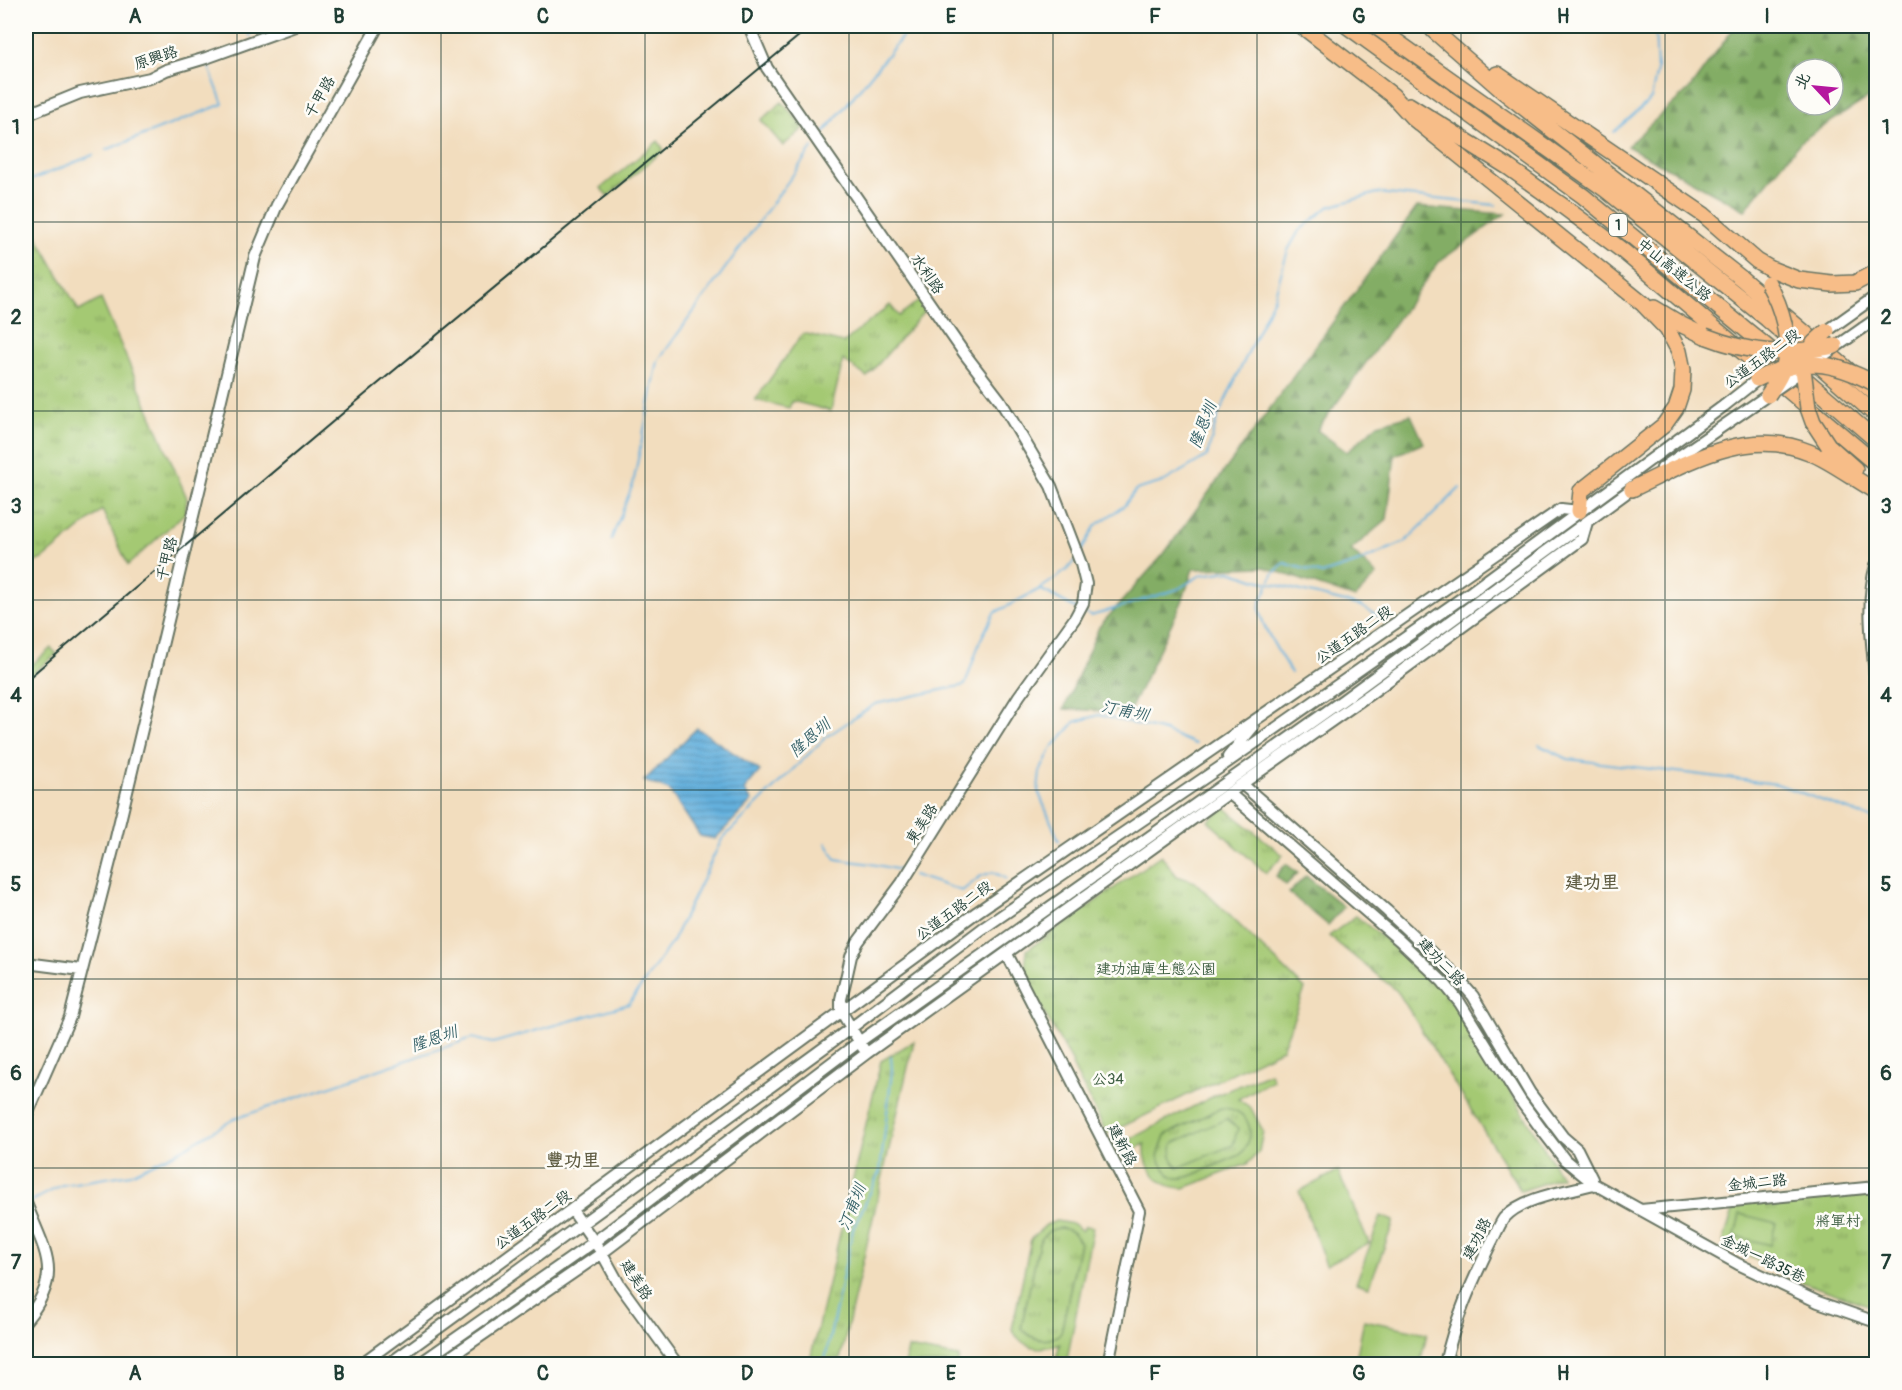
<svg xmlns="http://www.w3.org/2000/svg" width="1902" height="1390" font-family="Pangolin,'LXGW WenKai TC',sans-serif">
<style>
.grass{fill:url(#grass-tufts);stroke:#628354;stroke-width:1.5}
.forest{fill:url(#forest-firs);stroke:#51754c;stroke-width:1.5;fill-rule:evenodd}
.pitch{fill:#a4c973;stroke:#628354;stroke-width:1.5;fill-rule:evenodd}
.water{fill:url(#water-rules);stroke:#427688;stroke-width:1.5}
.lines{fill:none;stroke-linecap:round;stroke-linejoin:round}
.stream{stroke:#64b0dd;stroke-width:2}
.minor-casing{stroke:#697564;stroke-width:14}
.highway-casing{stroke:#697564;stroke-width:18}
.minor{stroke:#fff;stroke-width:10}
.highway{stroke:#f7bd88;stroke-width:15}
.rail{stroke:#1f3d34;stroke-width:2}
.minor-bridge-casing{stroke:#697564;stroke-width:14;stroke-linecap:butt}
.highway-bridge-casing{stroke:#697564;stroke-width:18;stroke-linecap:butt}
.minor-bridge{stroke:#fff;stroke-width:10}
.highway-bridge{stroke:#f7bd88;stroke-width:15}
.grid{fill:none;stroke:#1f3d34;stroke-width:1.5;stroke-opacity:0.55}
.labels{text-anchor:middle;dominant-baseline:central;stroke-width:5;stroke-linejoin:round;paint-order:stroke}
.shield{fill:#fdfcf7;stroke:#62766e;stroke-width:1.5}
.shield-label{font-size:14px;font-weight:bold;fill:#1f3d34}
.street-label{font-size:15px;fill:#1f3d34;stroke:#fdfcf7}
.park-label{font-size:15px;fill:#406044;stroke:#fdfcf7}
.water-label{font-size:16px;font-style:italic;fill:#346067;stroke:#fdfcf7}
.quarter-label{font-size:18px;font-weight:bold;fill:#5f5c42;stroke:#fdfcf7}
.neatline{fill:none;stroke:#1f3d34;stroke-width:2}
.grid-label{font-size:20px;text-anchor:middle;font-weight:bold;fill:#1f3d34}
</style>
<defs>
<pattern id="grass-tufts" width="24" height="20" patternUnits="userSpaceOnUse" patternTransform="scale(1.5)"><rect width="24" height="20" fill="#a4c973"/><path d="M3 7l-1-3M5 7V3M7 7l1-3M15 17l-1-3M17 17v-4M19 17l1-3" fill="none" stroke="#85a45f"/></pattern>
<pattern id="forest-firs" width="22" height="20" patternUnits="userSpaceOnUse" patternTransform="scale(1.5)"><rect width="22" height="20" fill="#83ad65"/><path d="M5 1l3.5 6h-7zM16 11l3.5 6h-7z" fill="#6b8e54"/></pattern>
<pattern id="water-rules" width="6" height="5" patternUnits="userSpaceOnUse" patternTransform="scale(1.5)"><rect width="6" height="5" fill="#64b0dd"/><path d="M0 2.5h6" fill="none" stroke="#5290b4"/></pattern>
</defs>
<rect width="100%" height="100%" fill="#fdfcf7"/>
<filter id="ink" filterUnits="userSpaceOnUse"><feTurbulence type="fractalNoise" baseFrequency=".0167" numOctaves="2"/><feDisplacementMap in="SourceGraphic" scale="12" xChannelSelector="R" yChannelSelector="G"/><feConvolveMatrix kernelMatrix="1 2 1 2 8 2 1 2 1" color-interpolation-filters="sRGB"/></filter>
<filter id="wash" filterUnits="userSpaceOnUse"><feTurbulence type="fractalNoise" baseFrequency=".008" numOctaves="4" result="noise"/><feDisplacementMap in="SourceGraphic" scale="24" xChannelSelector="R" yChannelSelector="G"/><feGaussianBlur stdDeviation="1.35" result="paint"/><feColorMatrix in="noise" values="0 0 0 0 0 0 0 0 0 0 0 0 0 0 0 0 0 1.4 0 .05"/><feComposite in="paint" operator="in"/></filter>
<g filter="url(#wash)">
<rect width="100%" height="100%" fill="#f2ddbe"/>
<!-- grass -->
<path class="grass" d="M 782,102 L 804,128 L 783,146 L 761,120 Z
M 658,141 L 664,150 L 608,196 L 601,188 Z
M 26,217 L 79,311 L 101,299 L 187,498 L 185,513 L 128,565 L 102,510 L 43,559 L 26,565 Z
M 923,297 L 929,306 L 867,377 L 843,360 L 831,411 L 792,401 L 789,408 L 755,400 L 803,333 L 843,343 L 890,305 L 899,316 Z
M 51,648 L 57,654 L 26,679 L 26,670 Z
M 1225,808 L 1283,855 L 1266,873 L 1208,821 Z
M 1161,855 L 1177,876 L 1195,882 L 1305,989 L 1282,1049 L 1107,1134 L 1072,1065 L 1073,1063 L 1024,977 L 1027,950 Z
M 1356,916 L 1455,997 L 1561,1177 L 1521,1191 L 1398,992 L 1329,936 Z
M 914,1041 L 839,1364 L 809,1364 L 881,1061 Z
M 1221,1108 C 1250,1108 1259,1135 1240,1155 C 1228,1160 1217,1165 1205,1170 C 1181,1181 1169,1185 1158,1156 L 1165,1135 Z
M 1876,1191 L 1876,1308 L 1799,1281 L 1723,1242 L 1735,1204 Z
M 1061,1228 C 1071,1230 1076,1233 1080,1243 L 1061,1333 C 1047,1344 1033,1340 1021,1329 L 1039,1243 C 1045,1233 1049,1229 1061,1228 Z"/>
<!-- forest -->
<path class="forest" d="M 1733,26 L 1876,26 L 1876,93 L 1802,140 L 1745,210 L 1627,146 L 1691,87 L 1733,29 ZM 1797,69 L 1833,69 L 1833,105 L 1797,105 Z
M 1417,207 L 1505,214 L 1439,262 L 1317,430 L 1347,452 L 1378,424 L 1411,415 L 1424,443 L 1395,455 L 1387,519 L 1351,550 L 1377,575 L 1355,598 L 1264,567 L 1193,569 L 1182,602 L 1129,712 L 1064,709 L 1099,627 L 1163,555 Z
M 1286,864 L 1298,873 L 1286,885 L 1276,876 Z
M 1306,876 L 1344,907 L 1328,925 L 1289,893 Z"/>
<!-- pitch -->
<path class="pitch" d="M 1270,1073 L 1273,1080 L 1238,1099 L 1251,1108 L 1263,1131 L 1259,1152 L 1247,1164 L 1184,1188 C 1159,1188 1143,1169 1145,1144 L 1134,1149 L 1130,1139 L 1214,1096 ZM 1221,1108 C 1250,1108 1259,1135 1240,1155 C 1228,1160 1217,1165 1205,1170 C 1181,1181 1169,1185 1158,1156 L 1165,1135 Z
M 1226,1119 L 1238,1128 L 1233,1145 L 1178,1168 L 1171,1157 L 1173,1143 Z
M 1338,1171 L 1369,1243 L 1326,1265 L 1299,1191 Z
M 1740,1214 L 1776,1223 L 1770,1245 L 1735,1236 Z
M 1381,1216 L 1394,1221 L 1369,1287 L 1356,1283 Z
M 1056,1221 L 1073,1224 L 1082,1231 L 1085,1226 L 1093,1227 L 1067,1360 L 1056,1359 L 1060,1343 C 1040,1352 1022,1349 1012,1329 L 1031,1239 L 1046,1225 ZM 1061,1228 C 1071,1230 1076,1233 1080,1243 L 1061,1333 C 1048,1344 1032,1341 1021,1328 L 1039,1243 C 1045,1233 1049,1229 1061,1228 Z
M 1364,1320 L 1427,1333 L 1420,1364 L 1355,1364 Z
M 908,1348 L 959,1357 L 958,1364 L 905,1364 Z"/>
<!-- water -->
<path class="water" d="M 697,728 L 760,771 L 744,790 L 752,801 L 715,839 L 700,836 L 669,790 L 644,781 Z"/>
<g class="lines">
<!-- stream -->
<path class="stream" d="M 245,26 L 250,36
M 1614,132 L 1651,99 L 1657,70 L 1655,26
M 822,135 L 911,26
M 106,150 L 223,104 L 207,62
M 26,182 L 93,155
M 611,540 L 633,484 L 658,361 L 813,147
M 1080,553 L 1096,525 L 1124,506 L 1136,490 L 1163,482 L 1207,456 L 1217,418 L 1274,298 L 1288,250 L 1299,231 L 1328,207 L 1377,193 L 1496,205
M 1271,580 L 1273,574 L 1284,563 L 1322,574 L 1356,563 L 1405,542 L 1460,488
M 1268,586 C 1265,592 1262,598 1260,604 C 1256,620 1283,658 1291,673
M 1040,589 L 1077,609
M 1082,611 L 1091,616 L 1178,589 L 1201,575 L 1230,571 L 1257,580 L 1361,606 L 1379,617
M 1539,745 L 1568,759 L 1777,784 L 1876,820
M 1059,841 L 1038,791 L 1040,772 L 1051,749 L 1075,722 L 1099,715 L 1164,731 L 1195,744
M 826,843 L 836,859 C 859,863 883,864 905,872
M 913,875 L 962,891 L 981,876 L 993,872 L 1007,879
M 30,1202 L 62,1185 L 131,1174 L 179,1151 L 234,1119 L 472,1038 L 493,1043 L 629,1004 L 672,942 L 722,839 L 826,737 L 875,704 L 965,685 L 980,641 L 994,613 L 1040,589 L 1067,570 L 1075,560
M 824,1364 L 853,1229 L 880,1171 L 892,1071 L 891,1057"/>
</g>
</g>
<g filter="url(#ink)">
<g class="lines">
<defs>
<path id="minor" d="M 749,26 L 767,68 L 964,353 L 1000,400 L 1051,486 L 1081,564 L 1086,584 L 1083,603 L 1075,618 L 1019,696 L 902,883 L 858,942 L 851,956 L 847,974 L 841,999 L 841,1011 L 863,1048
M 26,115 L 80,93 L 150,78 L 166,70 L 206,58 L 295,26
M 1863,328 L 1876,319
M 1827,331 L 1876,296
M 1662,468 L 1768,395
M 1876,565 C 1865,604 1873,647 1876,687
M 1228,757 L 1253,727
M 1242,784 L 1387,911 L 1452,972 L 1473,996 L 1530,1093 L 1563,1137 L 1577,1149 L 1592,1179
M 1229,793 L 1399,940 L 1443,982 L 1460,1003 L 1520,1100 L 1542,1130 L 1565,1160 L 1594,1184 L 1738,1264 L 1818,1302 L 1876,1322
M 1007,954 L 1139,1211 L 1108,1364
M 26,963 L 81,970
M 26,1117 L 70,1017 L 114,846 L 255,257 L 277,205 L 378,26
M 26,1203 C 44,1251 65,1273 26,1320
M 572,1210 L 602,1253 L 619,1284 L 677,1364
M 1641,1210 L 1876,1187
M 361,1364 L 977,912 L 1561,509 L 1579,511
M 389,1364 L 851,1028 L 982,929 L 1219,768 L 1472,591 L 1725,405
M 419,1364 L 594,1242 L 859,1042 L 1343,700 L 1637,485
M 440,1364 L 602,1253 L 867,1053 L 1229,793 L 1370,694 L 1582,539 L 1587,522
M 1445,1364 C 1454,1322 1472,1282 1491,1243 C 1495,1236 1499,1225 1504,1218 C 1522,1197 1568,1191 1594,1184"/>
<path id="highway" d="M 1302,26 L 1393,96 L 1413,118 L 1643,304 L 1667,329 L 1679,351 L 1683,370 L 1682,390 L 1676,408 L 1664,425 L 1581,491 L 1579,511
M 1347,26 L 1583,196 L 1778,356
M 1375,26 L 1606,190 L 1767,319 L 1876,415
M 1433,30 L 1504,92 L 1742,279 L 1876,394
M 1497,74 L 1704,215 L 1757,261 L 1771,269 L 1799,280 L 1832,284 L 1855,283 L 1876,272
M 1409,105 L 1508,167 L 1560,204 L 1623,251 L 1876,464
M 1654,308 L 1682,325 L 1705,336
M 1798,373 L 1876,440
M 1828,445 L 1855,469
M 1632,489 C 1687,463 1747,426 1809,452 C 1833,462 1854,479 1876,491"/>
</defs>
<!-- minor casing -->
<use href="#minor" class="minor-casing"/>
<!-- highway casing -->
<use href="#highway" class="highway-casing"/>
<!-- minor -->
<use href="#minor" class="minor"/>
<!-- highway -->
<use href="#highway" class="highway"/>
<!-- rail -->
<path class="rail" d="M 26,680 L 368,392 L 811,26"/>
<defs>
<path id="minor-bridge" d="M 1776,389 L 1863,328
M 1725,405 L 1762,376"/>
<path id="highway-bridge" d="M 1768,283 C 1781,306 1792,339 1784,366 C 1781,376 1774,386 1768,395
M 1827,331 L 1814,343 L 1803,369 L 1808,408 L 1813,422 L 1828,445
M 1705,336 C 1754,355 1783,355 1835,346
M 1757,379 C 1804,357 1830,360 1876,384"/>
</defs>
<!-- minor-bridge casing -->
<use href="#minor-bridge" class="minor-bridge-casing"/>
<!-- highway-bridge casing -->
<use href="#highway-bridge" class="highway-bridge-casing"/>
<!-- minor-bridge -->
<use href="#minor-bridge" class="minor-bridge"/>
<!-- highway-bridge -->
<use href="#highway-bridge" class="highway-bridge"/>
</g>
</g>
<!-- grid -->
<path class="grid" d="M 237,26 L 237,1364M 441,26 L 441,1364M 645,26 L 645,1364M 849,26 L 849,1364M 1053,26 L 1053,1364M 1257,26 L 1257,1364M 1461,26 L 1461,1364M 1665,26 L 1665,1364M 26,222 L 1876,222M 26,411 L 1876,411M 26,600 L 1876,600M 26,790 L 1876,790M 26,979 L 1876,979M 26,1168 L 1876,1168"/>
<g class="labels">
<!-- shield labels -->
<rect class="shield" x="1609" y="214" width="18" height="22" rx="4.5"/>
<g class="shield-label">
<text x="1618" y="225">1</text>
</g>
<!-- street labels -->
<g class="street-label">
<text transform="translate(156 58) rotate(-18)">原興路</text>
<text transform="translate(320 97) rotate(-60)">千甲路</text>
<text transform="translate(1674 270) rotate(39)">中山高速公路</text>
<text transform="translate(927 274) rotate(55)">水利路</text>
<text transform="translate(1762 359) rotate(-36)">公道五路二段</text>
<text transform="translate(167 559) rotate(-76)">千甲路</text>
<text transform="translate(1354 635) rotate(-35)">公道五路二段</text>
<text transform="translate(922 824) rotate(-57)">東美路</text>
<text transform="translate(954 911) rotate(-36)">公道五路二段</text>
<text transform="translate(1441 962) rotate(46)">建功二路</text>
<text transform="translate(1122 1145) rotate(63)">建新路</text>
<text transform="translate(1757 1183) rotate(-6)">金城二路</text>
<text transform="translate(533 1220) rotate(-36)">公道五路二段</text>
<text transform="translate(1477 1239) rotate(-63)">建功路</text>
<text transform="translate(1763 1259) rotate(26)">金城一路35巷</text>
<text transform="translate(636 1280) rotate(57)">建美路</text>
</g>
<!-- park labels -->
<g class="park-label">
<text x="1156" y="969">建功油庫生態公園</text>
<text x="1108" y="1079">公34</text>
<text x="1838" y="1221">將軍村</text>
</g>
<!-- water labels -->
<g class="water-label">
<text transform="translate(1203 425) rotate(-69)">隆恩圳</text>
<text transform="translate(1125 711) rotate(11)">汀甫圳</text>
<text transform="translate(810 738) rotate(-41)">隆恩圳</text>
<text transform="translate(434 1039) rotate(-19)">隆恩圳</text>
<text transform="translate(852 1207) rotate(-68)">汀甫圳</text>
</g>
<!-- quarter labels -->
<g class="quarter-label">
<text x="1592" y="882">建功里</text>
<text x="573" y="1160">豐功里</text>
</g>
</g>
<!-- margin -->
<rect width="1902" height="1390" fill="none" stroke="#fdfcf7" stroke-width="66"/>
<!-- north arrow -->
<g transform="translate(1815 87) rotate(296)"><circle r="28" fill="#fdfcf7" stroke="#a4b0a9" stroke-width="1.5"/>
<path d="M0-4.5L10 22L0 15L-10 22Z" fill="#b5179e"/>
<text y="-9" font-size="16" font-weight="bold" text-anchor="middle" fill="#1f3d34">北</text>
</g>
<rect x="33" y="33" width="1836" height="1324" class="neatline"/>
<g class="grid-label">
<text x="135" y="23">A</text>
<text x="339" y="23">B</text>
<text x="543" y="23">C</text>
<text x="747" y="23">D</text>
<text x="951" y="23">E</text>
<text x="1155" y="23">F</text>
<text x="1359" y="23">G</text>
<text x="1563" y="23">H</text>
<text x="1767" y="23">I</text>
<text x="16" y="134">1</text>
<text x="1886" y="134">1</text>
<text x="16" y="324">2</text>
<text x="1886" y="324">2</text>
<text x="16" y="513">3</text>
<text x="1886" y="513">3</text>
<text x="16" y="702">4</text>
<text x="1886" y="702">4</text>
<text x="16" y="891">5</text>
<text x="1886" y="891">5</text>
<text x="16" y="1080">6</text>
<text x="1886" y="1080">6</text>
<text x="16" y="1269">7</text>
<text x="1886" y="1269">7</text>
<text x="135" y="1380">A</text>
<text x="339" y="1380">B</text>
<text x="543" y="1380">C</text>
<text x="747" y="1380">D</text>
<text x="951" y="1380">E</text>
<text x="1155" y="1380">F</text>
<text x="1359" y="1380">G</text>
<text x="1563" y="1380">H</text>
<text x="1767" y="1380">I</text>
</g>
</svg>
